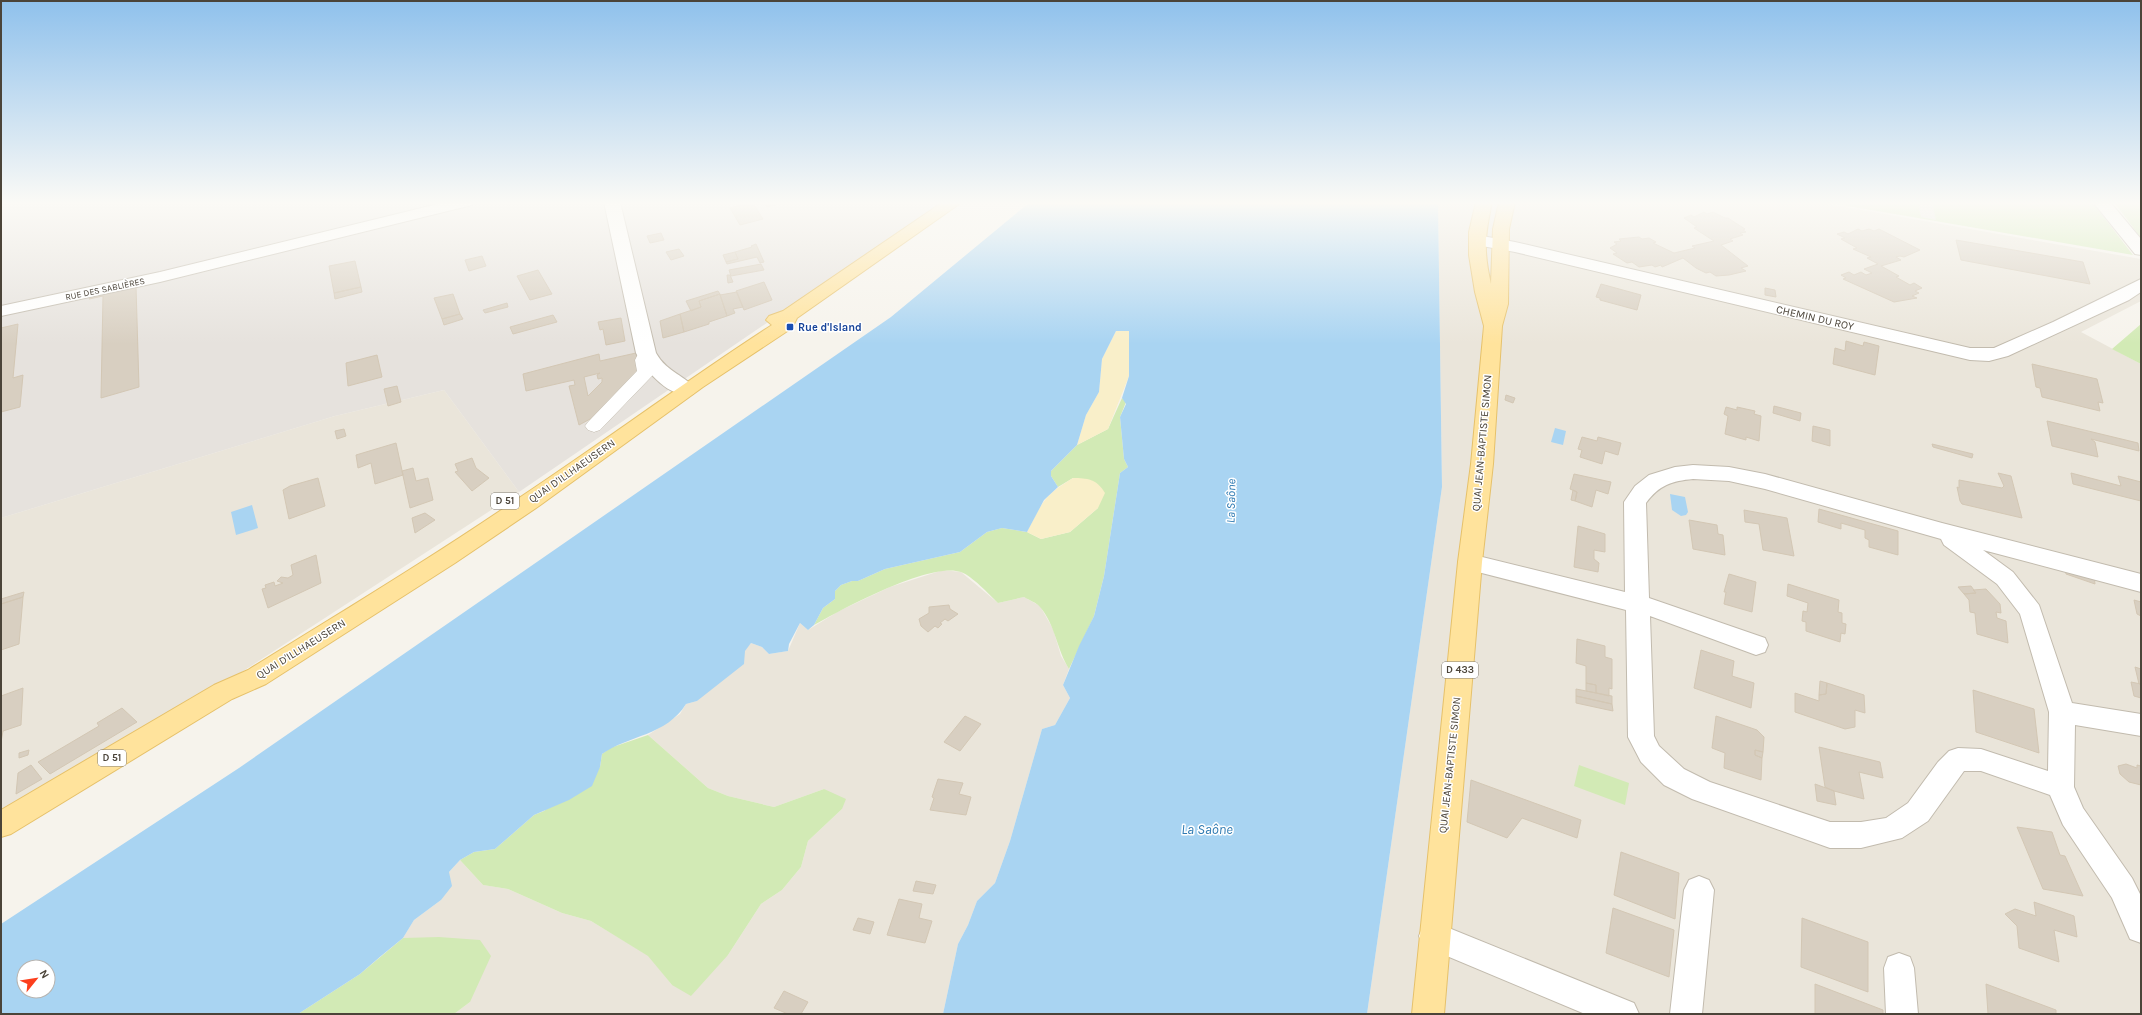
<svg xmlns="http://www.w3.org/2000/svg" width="2142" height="1015" font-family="Karla,sans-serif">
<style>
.residential{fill:#eae5da}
.industrial{fill:#e6e2dd}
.green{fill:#d2eab5}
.sand{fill:#f9efc9}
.parking{fill:#e5e3e0}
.water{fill:#a9d4f2;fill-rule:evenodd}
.building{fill:#d8cfc1;stroke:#d3c7b4;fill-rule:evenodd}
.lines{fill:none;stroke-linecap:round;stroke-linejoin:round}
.pedestrian-casing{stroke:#c2bbae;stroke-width:1}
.minor-casing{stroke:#c2bbae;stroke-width:2}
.primary-casing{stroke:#e6c16a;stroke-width:2}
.pedestrian{fill:#fff;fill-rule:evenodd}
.minor{fill:#fff;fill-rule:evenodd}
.primary{fill:#ffe39c;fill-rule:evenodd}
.transit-dot{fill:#1a4fb4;stroke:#fff;stroke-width:1.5}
.labels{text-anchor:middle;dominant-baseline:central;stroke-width:3;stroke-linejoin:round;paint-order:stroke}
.far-street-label{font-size:9px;fill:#4b4439;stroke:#fff}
.shield{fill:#fff;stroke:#817c74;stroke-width:1}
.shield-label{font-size:10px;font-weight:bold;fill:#4b4439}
.street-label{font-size:11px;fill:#4b4439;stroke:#fff}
.transit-label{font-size:11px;font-weight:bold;fill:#164399;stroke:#fff;text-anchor:start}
.water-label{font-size:12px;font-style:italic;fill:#2e7ab2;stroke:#fff}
.near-water-label{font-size:14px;font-style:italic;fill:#2e7ab2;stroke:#fff}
</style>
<rect width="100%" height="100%" fill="#f6f3ec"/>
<!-- residential -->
<path class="residential" d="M 1438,202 L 1816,202 L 2141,259 L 2141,301 L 2081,332 L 2141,364 L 2141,1014 L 1367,1014 L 1442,487 Z
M 444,390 L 519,492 L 157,727 L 1,815 L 1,518 L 335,416 Z
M 943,570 L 961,572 L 998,603 L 1024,597 L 1040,606 L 1053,629 L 1061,656 L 1069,669 L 1063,685 L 1070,698 L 1055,725 L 1042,729 L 1010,841 L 995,883 L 977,901 L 968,925 L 958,944 L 943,1014 L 454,1014 L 470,1002 L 403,938 L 414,920 L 441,900 L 449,872 L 460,860 L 483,885 L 508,889 L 562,913 L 591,921 L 649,956 L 672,985 L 728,955 L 761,904 L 782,890 L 801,867 L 808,841 L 842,809 L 824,789 L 774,807 L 728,796 L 708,788 L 648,735 L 680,714 L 686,704 L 697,701 L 751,643 L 762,647 L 769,654 L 788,651 L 800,623 L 808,630 L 839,611 L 890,587 Z"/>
<!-- industrial -->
<path class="industrial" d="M 1,202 L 944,202 L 519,492 L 444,390 L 335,416 L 1,518 Z"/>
<!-- green -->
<path class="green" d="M 1825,202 L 2092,202 L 2133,255 Z
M 2114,202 L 2138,202 L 2141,206 L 2141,238 Z
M 2141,324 L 2141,364 L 2112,349 Z
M 1122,398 L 1126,402 L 1120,417 L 1124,459 L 1128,467 L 1120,473 L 1104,576 L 1094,616 L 1069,669 C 1057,650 1055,624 1040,607 C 1037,603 1029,600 1024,597 L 998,603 C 989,594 972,576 961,572 C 931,561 842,609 814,625 L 823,608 L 835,599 L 835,591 L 841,585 L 852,581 L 858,581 L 885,569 L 960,552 L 987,532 L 1002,528 L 1027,532 L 1041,539 L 1070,532 L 1098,508 L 1073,478 L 1058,487 L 1051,476 L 1051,471 L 1077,445 L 1108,429 Z
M 648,735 L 708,788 L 728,796 L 774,807 L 824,789 L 846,799 L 842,809 L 808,841 L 801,867 L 782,890 L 761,904 L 728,955 L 691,996 L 672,985 L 648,956 L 591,921 L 562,913 L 508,889 L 483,885 L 460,860 L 474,852 L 495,849 L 534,815 L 544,811 L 600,767 L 602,754 L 610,748 Z
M 1579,765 L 1629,783 L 1625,805 L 1574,786 Z
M 439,937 L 480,940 L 491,956 L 470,1002 L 454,1014 L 298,1014 L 360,974 L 403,938 Z"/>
<!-- sand -->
<path class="sand" d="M 1116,331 L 1130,331 L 1129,376 L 1108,429 L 1077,445 L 1086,415 L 1099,392 L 1102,359 Z
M 1073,478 C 1087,478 1097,479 1105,493 L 1098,508 L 1070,532 L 1041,539 L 1027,532 C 1042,503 1043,496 1073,478 Z"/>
<!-- parking -->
<path class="parking" d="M 1918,202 L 1932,202 L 1936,220 L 1921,217 Z"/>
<!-- water -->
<path class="water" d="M 1030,202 L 1438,202 L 1442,487 L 1367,1014 L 943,1014 L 958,944 L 968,925 L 977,901 L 995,883 L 1010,841 L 1042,729 L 1055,725 L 1070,698 L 1063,685 L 1079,646 L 1094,616 L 1104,576 L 1120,473 L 1128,467 L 1124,459 L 1120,417 L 1126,404 L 1122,398 L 1129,376 L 1129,331 L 1116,331 L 1102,359 L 1099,392 L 1086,415 L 1077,445 L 1051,471 L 1051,476 L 1058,487 L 1044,500 L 1027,532 L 1002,528 L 987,532 L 960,552 L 885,569 L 858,581 L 852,581 L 841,585 L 835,591 L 835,599 L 823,608 L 814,625 L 808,630 L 800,623 L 789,644 L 788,651 L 769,654 L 762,647 L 751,643 L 745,651 L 744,664 L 697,701 L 686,704 C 666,736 629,735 602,754 L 600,767 L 592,786 L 569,800 L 534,815 L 495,849 L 474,852 L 460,860 L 449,872 L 452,886 L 441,900 L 414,920 L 403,938 L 381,956 L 360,974 L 298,1014 L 1,1014 L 1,924 L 239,768 L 891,317 ZM 24,967 L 48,967 L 48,991 L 24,991 Z
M 1555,428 L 1566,431 L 1563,445 L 1551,442 Z
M 1670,494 L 1685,497 L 1688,512 L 1686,515 L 1681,516 L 1672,510 Z
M 252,505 L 258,528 L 236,535 L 231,512 Z"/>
<!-- building -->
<path class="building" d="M 752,202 L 763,219 L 740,225 L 730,208 Z
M 764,202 L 782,202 L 783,203 L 767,207 Z
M 1704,212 L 1707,214 L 1713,212 L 1725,218 L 1728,218 L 1745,229 L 1743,230 L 1746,232 L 1740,233 L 1743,235 L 1730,239 L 1733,241 L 1721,245 L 1748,266 L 1741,268 L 1746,271 L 1729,275 L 1716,276 L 1710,272 L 1706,273 L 1696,268 L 1683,258 L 1662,267 L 1661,265 L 1655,267 L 1652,265 L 1639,267 L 1632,262 L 1627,263 L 1613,254 L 1617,253 L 1610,248 L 1617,244 L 1614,242 L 1621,241 L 1619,239 L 1639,237 L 1642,239 L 1649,238 L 1656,242 L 1653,243 L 1674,253 L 1695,248 L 1692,246 L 1714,241 L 1694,228 L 1697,227 L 1684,218 L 1691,215 L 1694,217 Z
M 1858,229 L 1862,231 L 1869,229 L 1874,231 L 1879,229 L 1920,250 L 1904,257 L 1900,256 L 1896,257 L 1901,260 L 1881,266 L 1899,276 L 1896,277 L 1910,285 L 1914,283 L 1922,288 L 1915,291 L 1919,293 L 1912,296 L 1917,298 L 1894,302 L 1843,279 L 1846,278 L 1841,275 L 1849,272 L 1854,275 L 1861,272 L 1866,275 L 1872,273 L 1864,269 L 1878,264 L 1867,258 L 1871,257 L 1853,249 L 1857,248 L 1841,239 L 1845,238 L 1837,234 L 1844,232 L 1848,234 Z
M 661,233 L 664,240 L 650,243 L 647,236 Z
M 1956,240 L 2083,262 L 2090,284 L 1961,260 Z
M 756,244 L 764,262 L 760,263 L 757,257 L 727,264 L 726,262 L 738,259 L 735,252 L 752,247 L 751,246 Z
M 679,249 L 684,256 L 671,260 L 666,252 Z
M 735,252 L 738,259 L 726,262 L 723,255 Z
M 482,256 L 486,266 L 469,271 L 465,260 Z
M 355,261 L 361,287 L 334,293 L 329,266 Z
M 761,264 L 764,270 L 731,276 L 729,270 Z
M 538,270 L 552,294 L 530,300 L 517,276 Z
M 727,275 L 730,275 L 733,282 L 728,283 Z
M 764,282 L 772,300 L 744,310 L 736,291 Z
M 1601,284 L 1641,295 L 1637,310 L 1600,300 L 1600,298 L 1596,297 Z
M 136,286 L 139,387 L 101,398 L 103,296 L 89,299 L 95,295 Z
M 361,287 L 362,292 L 335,299 L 334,293 Z
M 1765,288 L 1775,290 L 1776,297 L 1765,295 Z
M 718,291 L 720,294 L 699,301 L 701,307 L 691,311 L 686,301 Z
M 737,292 L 743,307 L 733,309 L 735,313 L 727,316 L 720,295 Z
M 453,294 L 460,314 L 442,319 L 434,298 Z
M 720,294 L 727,316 L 709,322 L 709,324 L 684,332 L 680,314 L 701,307 L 699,301 Z
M 507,303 L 508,307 L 485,313 L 483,310 Z
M 460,314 L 463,319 L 444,325 L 442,319 Z
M 680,314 L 684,332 L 663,338 L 660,321 Z
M 553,315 L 557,322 L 513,334 L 510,327 Z
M 621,318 L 625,341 L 606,345 L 603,329 L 600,330 L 598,322 Z
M 18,324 L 13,378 L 23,375 L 20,407 L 1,412 L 1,328 Z
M 1846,341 L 1863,346 L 1864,342 L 1879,346 L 1875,375 L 1833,364 L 1835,348 L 1845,351 Z
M 636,353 L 640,369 L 592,418 L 579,425 L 569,386 L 575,385 L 574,380 L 526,391 L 523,374 L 599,354 L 600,361 ZM 600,373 L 597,375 L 598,379 L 602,378 L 602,382 L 588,396 L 584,377 Z
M 377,355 L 382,377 L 348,386 L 346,363 Z
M 2032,364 L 2097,379 L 2103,403 L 2098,402 L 2100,411 L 2042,397 L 2040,388 L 2036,387 Z
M 397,386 L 401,402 L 388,406 L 384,389 Z
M 1506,395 L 1515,398 L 1513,403 L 1505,400 Z
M 1774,406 L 1801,413 L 1800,421 L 1773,413 Z
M 1726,407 L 1737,410 L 1737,407 L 1755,411 L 1754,414 L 1761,416 L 1759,441 L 1746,437 L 1746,440 L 1725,434 L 1728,416 L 1724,414 Z
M 2047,421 L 2138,443 L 2139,451 L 2091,439 L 2095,442 L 2098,457 L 2052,446 Z
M 1813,426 L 1830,430 L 1830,446 L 1812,441 Z
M 344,429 L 346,436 L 337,439 L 335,431 Z
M 1582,437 L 1597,441 L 1598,437 L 1621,443 L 1618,455 L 1605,451 L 1602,464 L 1580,457 L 1582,450 L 1578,449 Z
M 396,443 L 403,475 L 375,484 L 371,463 L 358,468 L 356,455 Z
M 1932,444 L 1973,454 L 1972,458 L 1933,447 Z
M 472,458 L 476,468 L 489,478 L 472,491 L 455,472 L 458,471 L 455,464 Z
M 413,468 L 416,481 L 428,478 L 433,500 L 410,508 L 402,471 Z
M 1998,473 L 2011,476 L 2022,518 L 1962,504 L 1960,501 L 1957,487 L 1959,488 L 1959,480 L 2002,488 L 2004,486 Z
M 2071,473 L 2121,486 L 2118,476 L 2141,482 L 2141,501 L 2073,484 Z
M 1574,474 L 1611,482 L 1608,494 L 1596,490 L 1592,507 L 1575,501 L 1577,492 L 1570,489 Z
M 318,478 L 325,506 L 289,519 L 283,490 L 290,486 Z
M 1573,490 L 1577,492 L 1575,501 L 1571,500 Z
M 1819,509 L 1898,531 L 1898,555 L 1869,547 L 1869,540 L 1865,538 L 1865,530 L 1841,523 L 1841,529 L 1818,522 Z
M 1744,510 L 1787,518 L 1794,556 L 1763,550 L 1759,524 L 1745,522 Z
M 425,513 L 435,520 L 415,533 L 412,518 Z
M 1689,520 L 1717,525 L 1718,534 L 1723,535 L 1725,555 L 1693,549 Z
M 1578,526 L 1605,534 L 1605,552 L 1594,550 L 1594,559 L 1599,563 L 1598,572 L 1574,567 Z
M 316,555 L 321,583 L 268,608 L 262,589 L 266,588 L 265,585 L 274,582 L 275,586 L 283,583 L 277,581 L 281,577 L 288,578 L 293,575 L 291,565 Z
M 2065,568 L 2094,575 L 2095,584 L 2066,574 Z
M 1729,574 L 1756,582 L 1752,612 L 1724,604 L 1726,592 L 1724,592 Z
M 1788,584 L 1839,600 L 1838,612 L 1842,613 L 1842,623 L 1846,624 L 1845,634 L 1841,633 L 1840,642 L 1806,631 L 1806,622 L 1802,621 L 1803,611 L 1807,612 L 1808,603 L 1787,596 Z
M 1971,586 L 1976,593 L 1964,594 L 1958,587 Z
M 1986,589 L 2000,604 L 2001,613 L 1996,612 L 1997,618 L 2006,621 L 2008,643 L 1977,634 L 1975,613 L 1970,612 L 1969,600 L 1964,594 L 1976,593 L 1973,590 Z
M 24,592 L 23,597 L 1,604 L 1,599 Z
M 23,597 L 19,644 L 1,650 L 1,604 Z
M 2134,600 L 2141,602 L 2141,616 L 2137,614 Z
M 949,605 L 950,609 L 958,614 L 948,621 L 945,619 L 940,623 L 942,624 L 938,628 L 935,626 L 928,632 L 921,626 L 919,619 L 929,613 L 929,607 Z
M 1577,639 L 1605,646 L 1605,657 L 1612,659 L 1612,689 L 1609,688 L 1609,696 L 1596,693 L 1596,685 L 1586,683 L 1586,666 L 1576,663 Z
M 1701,650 L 1734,661 L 1732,676 L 1754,683 L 1751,708 L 1694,688 Z
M 2135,667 L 2141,669 L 2141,684 L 2139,684 Z
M 1820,681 L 1827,683 L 1826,694 L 1819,695 Z
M 2131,682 L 2141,684 L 2141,698 L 2134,696 Z
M 1586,683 L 1596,685 L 1596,693 L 1586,691 Z
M 1827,683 L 1864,695 L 1865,713 L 1855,710 L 1855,727 L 1845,729 L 1795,712 L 1795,693 L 1819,701 L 1819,695 L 1826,694 Z
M 23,688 L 21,725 L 3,731 L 1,742 L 1,696 Z
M 1576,689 L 1612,696 L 1612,704 L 1576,696 Z
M 1973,690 L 2034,709 L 2039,753 L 1976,732 Z
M 1576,696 L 1612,704 L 1613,711 L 1576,703 Z
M 122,708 L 137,722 L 50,774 L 38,762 L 99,726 L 97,723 Z
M 965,716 L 981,724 L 960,751 L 944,742 Z
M 1716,716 L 1757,730 L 1764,737 L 1763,752 L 1755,750 L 1755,755 L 1762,758 L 1761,780 L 1724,768 L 1725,753 L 1712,748 Z
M 1819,747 L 1880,762 L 1883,778 L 1859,772 L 1864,799 L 1834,791 L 1825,787 Z
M 29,750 L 28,755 L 19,758 L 19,753 Z
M 1755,750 L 1763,752 L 1762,758 L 1755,755 Z
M 2126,764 L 2137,768 L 2137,765 L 2141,766 L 2141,785 L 2129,782 L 2120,774 L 2118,766 Z
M 31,765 L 42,779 L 16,794 L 18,773 Z
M 938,779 L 963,783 L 959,794 L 971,797 L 966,815 L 930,810 L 934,798 L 932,797 Z
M 1471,780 L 1581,820 L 1577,838 L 1522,818 L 1507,838 L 1467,822 Z
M 1815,784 L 1834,791 L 1836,805 L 1817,801 Z
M 2017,827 L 2052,832 L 2060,855 L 2065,856 L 2083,896 L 2043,889 Z
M 1621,852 L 1679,873 L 1675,919 L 1614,895 Z
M 916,881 L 936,885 L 933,894 L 913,891 Z
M 899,899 L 922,904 L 919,918 L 932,921 L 925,943 L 887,935 Z
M 2034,902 L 2074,916 L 2077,937 L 2054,930 L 2059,962 L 2019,948 L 2017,926 L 2005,914 L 2015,909 L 2036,916 Z
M 1613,908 L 1674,930 L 1669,977 L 1606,953 Z
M 858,918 L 874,922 L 870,934 L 853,930 Z
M 1802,918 L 1868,942 L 1868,992 L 1801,967 Z
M 1815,984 L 1883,1010 L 1883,1014 L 1815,1014 Z
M 1986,984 L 2056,1010 L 2056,1014 L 1988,1014 Z
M 784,991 L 808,1002 L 801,1014 L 788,1014 L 774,1008 Z"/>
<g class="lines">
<defs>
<path id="pedestrian" d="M 646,348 L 652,350 L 654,353 L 651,360 L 654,372 L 652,376 L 600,430 L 594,432 L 588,430 L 585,426 L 588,422 L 637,371 L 635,360 L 640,350 Z"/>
<path id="minor" d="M 446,202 L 474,202 L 472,205 L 160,282 L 1,316 L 1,306 L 160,272 Z
M 604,202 L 620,202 L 656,353 C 667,373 687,376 696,390 L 693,394 C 670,400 646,371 636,353 Z
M 2093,202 L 2110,202 L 2141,239 L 2141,255 L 2135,254 Z
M 1477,235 L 1515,242 L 1970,348 L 1994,348 L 2053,322 L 2141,279 L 2141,292 L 2129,300 L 2008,356 L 1989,361 L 1970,360 L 1515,252 L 1471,244 L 1469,240 L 1471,236 Z
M 1693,465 L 1729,467 L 1765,474 L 1942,523 L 2141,574 L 2141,592 L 1983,550 L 2013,572 L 2039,605 L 2072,703 L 2141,714 L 2141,736 L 2075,725 L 2074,787 L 2083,808 L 2132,878 L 2141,896 L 2141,943 L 2130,939 L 2112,898 L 2063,825 L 2050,795 L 1981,771 L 1964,771 L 1928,821 L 1902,838 L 1861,848 L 1830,848 L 1692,799 L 1664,785 L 1641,762 L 1628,737 L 1626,610 L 1470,570 L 1462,568 L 1458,562 L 1462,556 L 1470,554 L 1625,592 L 1624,502 L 1635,486 L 1649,475 L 1675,467 ZM 1693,479 L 1729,481 L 1765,489 L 1941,539 L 1944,545 L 1997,584 L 2020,614 L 2049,712 L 2048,771 L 1981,749 L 1958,748 L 1949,751 L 1938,762 L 1908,803 L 1886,818 L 1861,822 L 1830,822 L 1710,782 L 1684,769 L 1659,746 L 1654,736 L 1650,616 L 1756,655 L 1765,652 L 1768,645 L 1765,638 L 1649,598 L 1646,503 C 1659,485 1672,481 1693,479 Z
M 1699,876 L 1709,880 L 1714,890 L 1702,1014 L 1670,1014 L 1684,890 L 1689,880 Z
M 1434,922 L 1634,1003 L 1639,1014 L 1585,1014 L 1423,946 L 1419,936 L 1423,926 Z
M 1899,953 L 1910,957 L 1914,968 L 1918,1014 L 1886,1014 L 1884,968 L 1888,957 Z"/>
<path id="primary" d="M 943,202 L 962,202 L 797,318 L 792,328 L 703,387 L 539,506 L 455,563 L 266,684 L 232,699 L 11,834 L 1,837 L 1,810 L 214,685 L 248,670 C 340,613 433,557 522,496 C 606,440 687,380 772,325 L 766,320 L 769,316 L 783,311 Z
M 1476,202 L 1492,202 C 1485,235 1483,250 1491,284 L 1493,229 L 1499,202 L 1515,202 L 1509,229 L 1508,304 L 1502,326 L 1493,464 L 1482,562 L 1444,1014 L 1412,1014 L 1458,562 L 1471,464 L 1484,326 L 1475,292 L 1469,255 L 1469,232 Z"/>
</defs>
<!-- pedestrian casing -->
<use href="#pedestrian" class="pedestrian-casing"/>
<!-- minor casing -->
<use href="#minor" class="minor-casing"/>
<!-- primary casing -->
<use href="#primary" class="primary-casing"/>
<!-- pedestrian -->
<use href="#pedestrian" class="pedestrian"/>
<!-- minor -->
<use href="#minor" class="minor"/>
<!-- primary -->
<use href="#primary" class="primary"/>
</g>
<!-- sky -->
<linearGradient id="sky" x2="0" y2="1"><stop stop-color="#8fc1ec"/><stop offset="0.59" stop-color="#fbfaf6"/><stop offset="1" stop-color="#fbfaf6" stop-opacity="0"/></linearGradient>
<rect width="2142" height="344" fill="url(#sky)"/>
<!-- markers -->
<rect class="transit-dot" x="786" y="323" width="8" height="8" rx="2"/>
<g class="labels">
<!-- far-street labels -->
<g class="far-street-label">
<text transform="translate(105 289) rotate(-12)">RUE DES SABLIÈRES</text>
</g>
<!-- shield labels -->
<g class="shield">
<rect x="491" y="493" width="28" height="16" rx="3"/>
<rect x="1442" y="662" width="36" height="16" rx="3"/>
<rect x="98" y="750" width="28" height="16" rx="3"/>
</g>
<g class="shield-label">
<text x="505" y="501">D 51</text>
<text x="1460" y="670">D 433</text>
<text x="112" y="758">D 51</text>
</g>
<!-- street labels -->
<g class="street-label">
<text transform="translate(1815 318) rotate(13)">CHEMIN DU ROY</text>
<text transform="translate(1482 443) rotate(-85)">QUAI JEAN-BAPTISTE SIMON</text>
<text transform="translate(572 471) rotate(-35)">QUAI D'ILLHAEUSERN</text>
<text transform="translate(301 649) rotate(-32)">QUAI D'ILLHAEUSERN</text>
<text transform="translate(1450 765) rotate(-84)">QUAI JEAN-BAPTISTE SIMON</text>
</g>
<!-- transit labels -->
<g class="transit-label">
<text x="798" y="327">Rue d'Island</text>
</g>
<!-- water labels -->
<g class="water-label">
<text transform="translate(1231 501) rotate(-89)">La Saône</text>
</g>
<!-- near-water labels -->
<g class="near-water-label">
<text x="1207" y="829">La Saône</text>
</g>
</g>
<!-- border -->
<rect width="2142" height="1015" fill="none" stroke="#4b4439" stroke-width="4"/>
<!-- north arrow -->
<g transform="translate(36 979) rotate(60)"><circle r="19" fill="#ffffff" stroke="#b7b4b0"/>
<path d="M0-3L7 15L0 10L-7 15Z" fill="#fc3f1d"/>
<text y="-6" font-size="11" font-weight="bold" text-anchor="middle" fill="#4b4439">N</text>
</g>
</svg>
